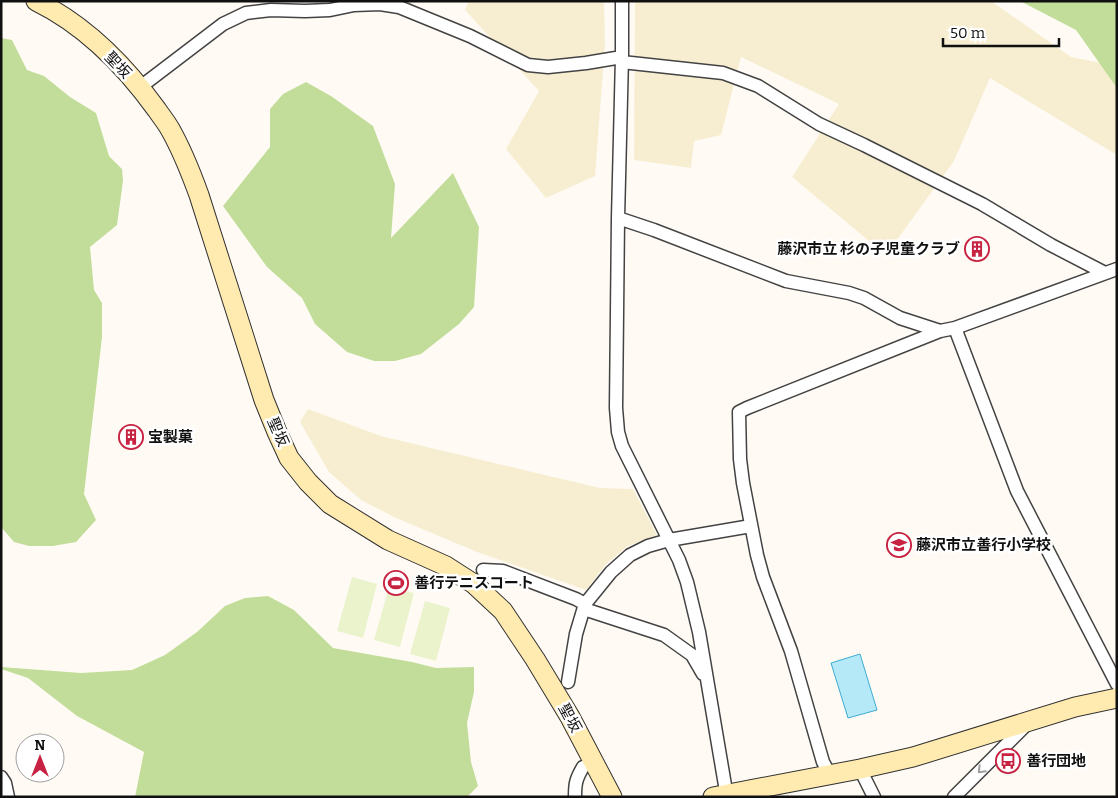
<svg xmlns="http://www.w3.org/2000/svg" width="1118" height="798" font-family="Bitter,'Noto Sans JP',serif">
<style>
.farmland{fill:#f7eed2}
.forest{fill:#c2dd9a}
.pitch{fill:#ebf3cd}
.water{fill:#b6e9f8;stroke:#3bacd2}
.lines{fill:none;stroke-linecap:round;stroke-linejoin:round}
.street-casing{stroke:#434343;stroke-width:15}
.secondary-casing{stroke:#323232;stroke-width:21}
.street{stroke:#fff;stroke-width:12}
.secondary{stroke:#ffeaaf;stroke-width:19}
.oneway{stroke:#9f9f9f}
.labels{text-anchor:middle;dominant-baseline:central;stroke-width:5;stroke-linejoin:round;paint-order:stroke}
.street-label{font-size:15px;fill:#101010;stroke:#fff}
.poi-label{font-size:15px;font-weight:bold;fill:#101010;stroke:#fff;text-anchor:start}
</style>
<rect width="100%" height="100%" fill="#fffbf4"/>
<!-- farmland -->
<path class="farmland" d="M 469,1 L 604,1 L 605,45 L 595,176 L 546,198 L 506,149 L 539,91 L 465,10 Z
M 635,1 L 991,1 L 1071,57 L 1117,66 L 1117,155 L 990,78 L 954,161 L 886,255 L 792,177 L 839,104 L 741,57 L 721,135 L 694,141 L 691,168 L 634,160 Z
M 308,409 L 381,436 L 600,488 L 633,489 L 657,535 L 628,546 L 606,564 L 586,590 L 477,552 L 396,518 L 361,500 L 329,472 L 300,422 Z"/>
<!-- forest -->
<path class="forest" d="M 1020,1 L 1117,1 L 1117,88 L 1076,30 Z
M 1,38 L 12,40 L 27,70 L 44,76 L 70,97 L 96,113 L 109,156 L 122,169 L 123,181 L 117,225 L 90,247 L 94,290 L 102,303 L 102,337 L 84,494 L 96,520 L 76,542 L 53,546 L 29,546 L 14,542 L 1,527 Z
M 306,82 L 331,96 L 373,126 L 395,184 L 391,238 L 453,173 L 479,227 L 474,307 L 459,324 L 421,354 L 395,361 L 374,361 L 347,352 L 315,324 L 302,298 L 267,267 L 223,206 L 270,147 L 270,109 L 283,94 Z
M 268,596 L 294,610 L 333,648 L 412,662 L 436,668 L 474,667 L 474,692 L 467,723 L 471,762 L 478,786 L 467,797 L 135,797 L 144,752 L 77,716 L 28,678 L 1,669 L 1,667 L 81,673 L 132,670 L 165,655 L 197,632 L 225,606 L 245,598 Z"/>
<!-- pitch -->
<path class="pitch" d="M 352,577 L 377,584 L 363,638 L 337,631 Z
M 389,587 L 414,593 L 400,647 L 374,640 Z
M 425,601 L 450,608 L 436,661 L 410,654 Z"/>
<!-- water -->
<path class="water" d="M 860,654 L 877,710 L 848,718 L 831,663 Z"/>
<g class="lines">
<defs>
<path id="street" d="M 622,1 L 622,57 L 618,218 L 616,408 L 618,432 L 622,446 L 679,560 L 687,582 L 699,632 L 727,797
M 622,62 L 723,73 L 758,86 L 819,124 L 864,145 L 982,204 L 1051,245 L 1105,273
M 139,88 L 223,24 L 246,13 L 271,10 L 305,11 L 330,10 L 354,5 L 380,4 L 399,7 L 470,36 L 528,65 L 548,67 L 586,63 L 622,57
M 618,218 L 654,230 L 786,281 L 849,293 L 864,298 L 900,318 L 940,331
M 955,328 L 1017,491 L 1117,684
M 483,570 L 503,571 L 576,599 L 585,604
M 584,609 L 664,635 L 692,655 L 703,674
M 568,682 L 576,634 L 585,604 L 611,572 L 630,555 L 648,546 L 669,540 L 751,526
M 860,769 L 874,797
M 830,775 L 823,762 L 791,651 L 763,577 L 757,555 L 743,483 L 740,459 L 739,412 L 747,408 L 940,331 L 955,328 L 1117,269
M 1,777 L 5,783 L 8,797
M 575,797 C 575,783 576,779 583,767
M 954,797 L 1028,723"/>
<path id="secondary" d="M 36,1 C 85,25 126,67 157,110 C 161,116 166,122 170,129 C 182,150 191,173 199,195 L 264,400 L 277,432 L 289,458 L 308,482 L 330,504 L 388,540 L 446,566 L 474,584 L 503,611 L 535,659 L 570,717 L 612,797
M 713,797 L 860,769 L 913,757 L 1075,707 L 1117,698"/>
</defs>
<!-- street casing -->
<use href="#street" class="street-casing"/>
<!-- secondary casing -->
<use href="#secondary" class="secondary-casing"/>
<!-- street -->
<use href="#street" class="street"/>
<!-- secondary -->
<use href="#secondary" class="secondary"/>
</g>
<!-- one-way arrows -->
<defs><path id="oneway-chevron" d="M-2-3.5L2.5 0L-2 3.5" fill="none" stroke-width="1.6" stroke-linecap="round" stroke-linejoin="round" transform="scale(1.25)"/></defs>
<use class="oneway" href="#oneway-chevron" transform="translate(981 770) rotate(135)"/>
<!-- icons -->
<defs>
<symbol id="building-ring" viewBox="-11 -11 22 22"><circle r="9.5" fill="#fff" stroke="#c72242" stroke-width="1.5"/><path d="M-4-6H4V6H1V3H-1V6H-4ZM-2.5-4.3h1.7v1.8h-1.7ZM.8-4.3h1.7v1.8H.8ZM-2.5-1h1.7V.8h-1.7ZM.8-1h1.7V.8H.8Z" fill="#c72242"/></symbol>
<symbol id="school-ring" viewBox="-11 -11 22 22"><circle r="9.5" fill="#fff" stroke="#c72242" stroke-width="1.5"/><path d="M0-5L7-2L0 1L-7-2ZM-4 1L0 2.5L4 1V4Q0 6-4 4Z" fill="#c72242"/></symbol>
<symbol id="stadium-ring" viewBox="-11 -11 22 22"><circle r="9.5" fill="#fff" stroke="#c72242" stroke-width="1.5"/><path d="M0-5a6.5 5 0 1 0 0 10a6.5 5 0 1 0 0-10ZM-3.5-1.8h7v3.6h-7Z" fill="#c72242"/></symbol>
<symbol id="bus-ring" viewBox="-11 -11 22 22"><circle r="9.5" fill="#fff" stroke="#c72242" stroke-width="1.5"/><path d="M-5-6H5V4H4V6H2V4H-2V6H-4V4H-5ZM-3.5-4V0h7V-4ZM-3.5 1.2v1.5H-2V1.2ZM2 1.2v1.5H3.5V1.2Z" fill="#c72242"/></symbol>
</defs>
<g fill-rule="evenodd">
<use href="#building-ring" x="963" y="235" width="28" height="28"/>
<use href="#building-ring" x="117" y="423" width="28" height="28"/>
<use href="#school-ring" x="885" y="531" width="28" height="28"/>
<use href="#stadium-ring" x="382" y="569" width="28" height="28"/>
<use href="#bus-ring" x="994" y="747" width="28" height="28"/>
</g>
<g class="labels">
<!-- street labels -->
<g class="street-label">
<text transform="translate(118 65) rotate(46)">聖坂</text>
<text transform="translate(278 432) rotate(66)">聖坂</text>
<text transform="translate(570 718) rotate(61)">聖坂</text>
</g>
<!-- poi labels -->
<g class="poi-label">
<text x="960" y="249" text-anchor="end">藤沢市立 杉の子児童クラブ</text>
<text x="148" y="437">宝製菓</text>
<text x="916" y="545">藤沢市立善行小学校</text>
<text x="414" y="583">善行テニスコート</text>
<text x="1026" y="761">善行団地</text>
</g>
</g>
<!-- border -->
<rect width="1118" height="798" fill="none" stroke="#101010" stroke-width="5"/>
<!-- north arrow -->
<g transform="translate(40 758)"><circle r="24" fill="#ffffff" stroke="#9f9f9f"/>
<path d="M0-4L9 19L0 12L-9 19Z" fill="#c72242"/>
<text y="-8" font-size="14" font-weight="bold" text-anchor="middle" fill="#101010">N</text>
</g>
<!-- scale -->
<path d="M943 38v8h116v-8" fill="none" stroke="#101010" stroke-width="2.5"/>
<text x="950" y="38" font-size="15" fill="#101010" stroke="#ffffff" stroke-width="4" paint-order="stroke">50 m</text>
</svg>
